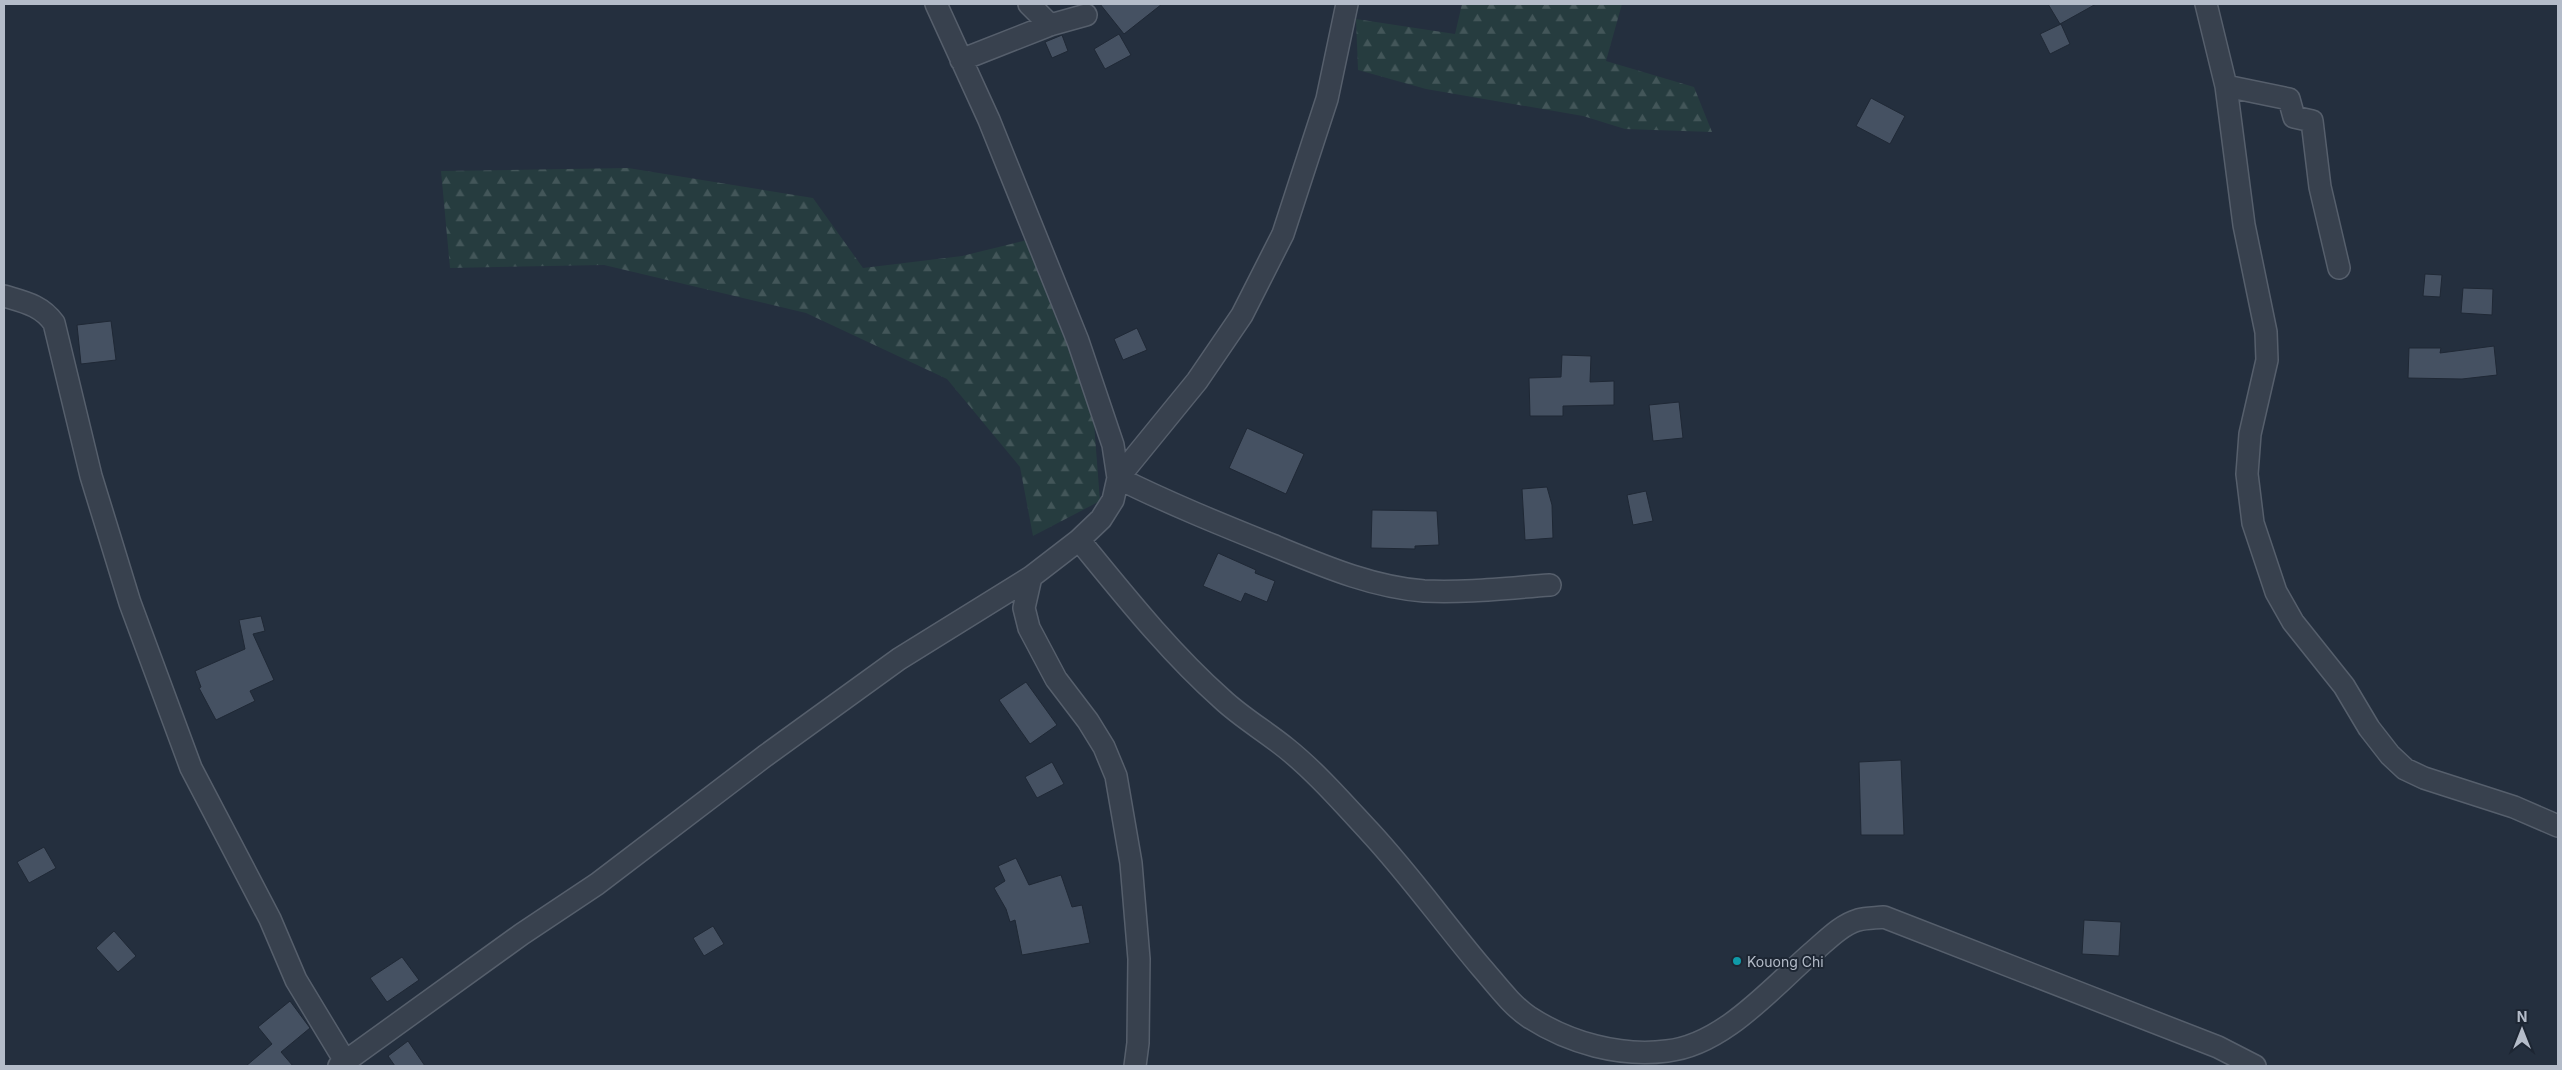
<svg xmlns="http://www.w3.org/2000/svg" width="2562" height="1070" font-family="Inter,sans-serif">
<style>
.forest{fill:url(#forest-firs)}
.building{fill:#455162;stroke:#1f2835}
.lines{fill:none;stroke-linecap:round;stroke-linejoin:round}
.minor-casing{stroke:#565f6c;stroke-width:24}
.minor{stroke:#38414e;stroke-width:21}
.culture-dot{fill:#0f9aa8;stroke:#1d2633;stroke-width:2}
.labels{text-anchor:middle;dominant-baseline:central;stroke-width:4;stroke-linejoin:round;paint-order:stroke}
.poi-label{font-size:14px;fill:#b4bcc9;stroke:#1d2633;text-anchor:start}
</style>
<defs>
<pattern id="forest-firs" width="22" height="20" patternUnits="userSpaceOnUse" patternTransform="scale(1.25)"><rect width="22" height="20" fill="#263c3f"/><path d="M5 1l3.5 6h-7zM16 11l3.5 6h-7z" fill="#435659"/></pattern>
</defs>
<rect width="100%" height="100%" fill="#242f3e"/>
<!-- forest -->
<path class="forest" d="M 1462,4 L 1622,4 L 1606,61 L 1694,87 L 1712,132 L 1625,129 L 1583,116 L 1426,89 L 1358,70 L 1356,19 L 1455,34 Z
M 628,168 L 813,198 L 863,268 L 962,256 L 1035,238 L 1091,384 L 1100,501 L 1033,536 L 1020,467 L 947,379 L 806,313 L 604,265 L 450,268 L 441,171 Z"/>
<!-- building -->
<path class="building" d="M 1100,4 L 1162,4 L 1124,34 Z
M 2048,4 L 2096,4 L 2060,24 Z
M 2061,24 L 2070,44 L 2050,54 L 2040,34 Z
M 1119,34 L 1131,55 L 1105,69 L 1094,49 Z
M 1062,35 L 1068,51 L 1052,58 L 1045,42 Z
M 1871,98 L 1905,116 L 1890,144 L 1856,126 Z
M 2425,274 L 2442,275 L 2440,297 L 2423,296 Z
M 2463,288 L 2493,289 L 2492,315 L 2461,313 Z
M 111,321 L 116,360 L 81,364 L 77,325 Z
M 1137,328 L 1147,350 L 1123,360 L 1114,339 Z
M 2494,346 L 2497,375 L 2462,379 L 2408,378 L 2409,348 L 2441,348 L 2440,353 Z
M 1562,355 L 1591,356 L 1590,382 L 1614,381 L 1614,405 L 1563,406 L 1563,416 L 1530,416 L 1529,378 L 1561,377 Z
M 1679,402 L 1683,438 L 1653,441 L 1649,405 Z
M 1247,428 L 1304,454 L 1286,494 L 1229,468 Z
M 1547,487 L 1552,505 L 1553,538 L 1525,540 L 1522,489 Z
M 1646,491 L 1653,521 L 1633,525 L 1627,495 Z
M 1372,510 L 1437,511 L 1439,545 L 1415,546 L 1415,549 L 1371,548 Z
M 1218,553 L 1256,570 L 1255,573 L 1275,581 L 1267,602 L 1245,593 L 1241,602 L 1203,586 Z
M 261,616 L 265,631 L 253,634 L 274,680 L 250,691 L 255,701 L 216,720 L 199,688 L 201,687 L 195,671 L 245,649 L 239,620 Z
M 1026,682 L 1057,725 L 1030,744 L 999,700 Z
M 1901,760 L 1904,835 L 1861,835 L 1859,762 Z
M 1052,762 L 1064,784 L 1037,798 L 1025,777 Z
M 44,847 L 56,868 L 29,883 L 17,862 Z
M 1016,858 L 1029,885 L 1061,875 L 1072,907 L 1082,905 L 1090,943 L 1022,955 L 1015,920 L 1010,922 L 1006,909 L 994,888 L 1005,881 L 998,866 Z
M 2084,920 L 2121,922 L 2119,956 L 2082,954 Z
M 713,926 L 724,944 L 704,956 L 693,938 Z
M 114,931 L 136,956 L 118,972 L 96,948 Z
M 402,957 L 419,980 L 387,1002 L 370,978 Z
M 290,1001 L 310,1028 L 281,1052 L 293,1066 L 246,1066 L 272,1044 L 258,1027 Z
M 408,1041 L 425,1066 L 395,1066 L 388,1056 Z"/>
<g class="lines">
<defs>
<path id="minor" d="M 1029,4 L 1050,25
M 1347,4 L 1327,99 L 1283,234 L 1242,315 L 1197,381 L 1118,478 C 1168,503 1220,524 1272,545 C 1321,565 1371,587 1424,591 C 1466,593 1508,588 1550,585
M 2206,4 L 2226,86 L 2244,225 L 2266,332 L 2267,360 L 2250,434 L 2247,474 L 2253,523 L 2276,592 L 2293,622 L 2344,686 L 2369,728 L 2390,755 L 2405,769 L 2424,778 L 2514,807 L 2558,826
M 961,60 L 1050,25 L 1086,15
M 2226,86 L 2289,99 L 2294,117 L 2312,121 L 2320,187 L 2339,268
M 4,296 C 24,302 41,305 54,323 L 91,476 L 130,603 L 191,768 L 270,919 L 296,980 L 348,1066
M 1079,540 C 1124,595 1169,652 1222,699 C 1241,717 1265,731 1286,748 C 1316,772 1343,803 1369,831 C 1409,874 1443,922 1481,967 C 1496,984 1511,1005 1529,1017 C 1569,1043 1620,1057 1667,1051 C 1724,1045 1772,987 1814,951 C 1827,940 1841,925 1858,920 C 1866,918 1876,918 1884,917 L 2218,1047 L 2255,1066
M 1031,577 L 1024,608 L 1029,628 L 1056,679 L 1088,721 L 1104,747 L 1116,776 L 1131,863 L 1139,959 L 1138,1043 L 1135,1066
M 339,1066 L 522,934 L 597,884 L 765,756 L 899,659 L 1031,577 L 1079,540 L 1101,519 L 1113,500 L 1118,478 L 1113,445 L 1078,341 L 989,120 L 936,4"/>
</defs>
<!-- minor casing -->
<use href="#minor" class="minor-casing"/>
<!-- minor -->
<use href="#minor" class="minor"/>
</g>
<!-- markers -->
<circle class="culture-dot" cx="1737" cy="961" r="5"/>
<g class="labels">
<!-- poi labels -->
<g class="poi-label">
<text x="1747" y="961">Kouong Chi</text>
</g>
</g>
<!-- border -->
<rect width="2562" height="1070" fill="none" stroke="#b4bcc9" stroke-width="10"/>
<!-- north arrow -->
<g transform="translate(2522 1030)" stroke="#1d2633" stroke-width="4" paint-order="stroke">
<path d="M0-4L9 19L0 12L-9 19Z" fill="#b4bcc9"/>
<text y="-8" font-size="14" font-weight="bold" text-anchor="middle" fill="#b4bcc9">N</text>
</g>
</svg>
